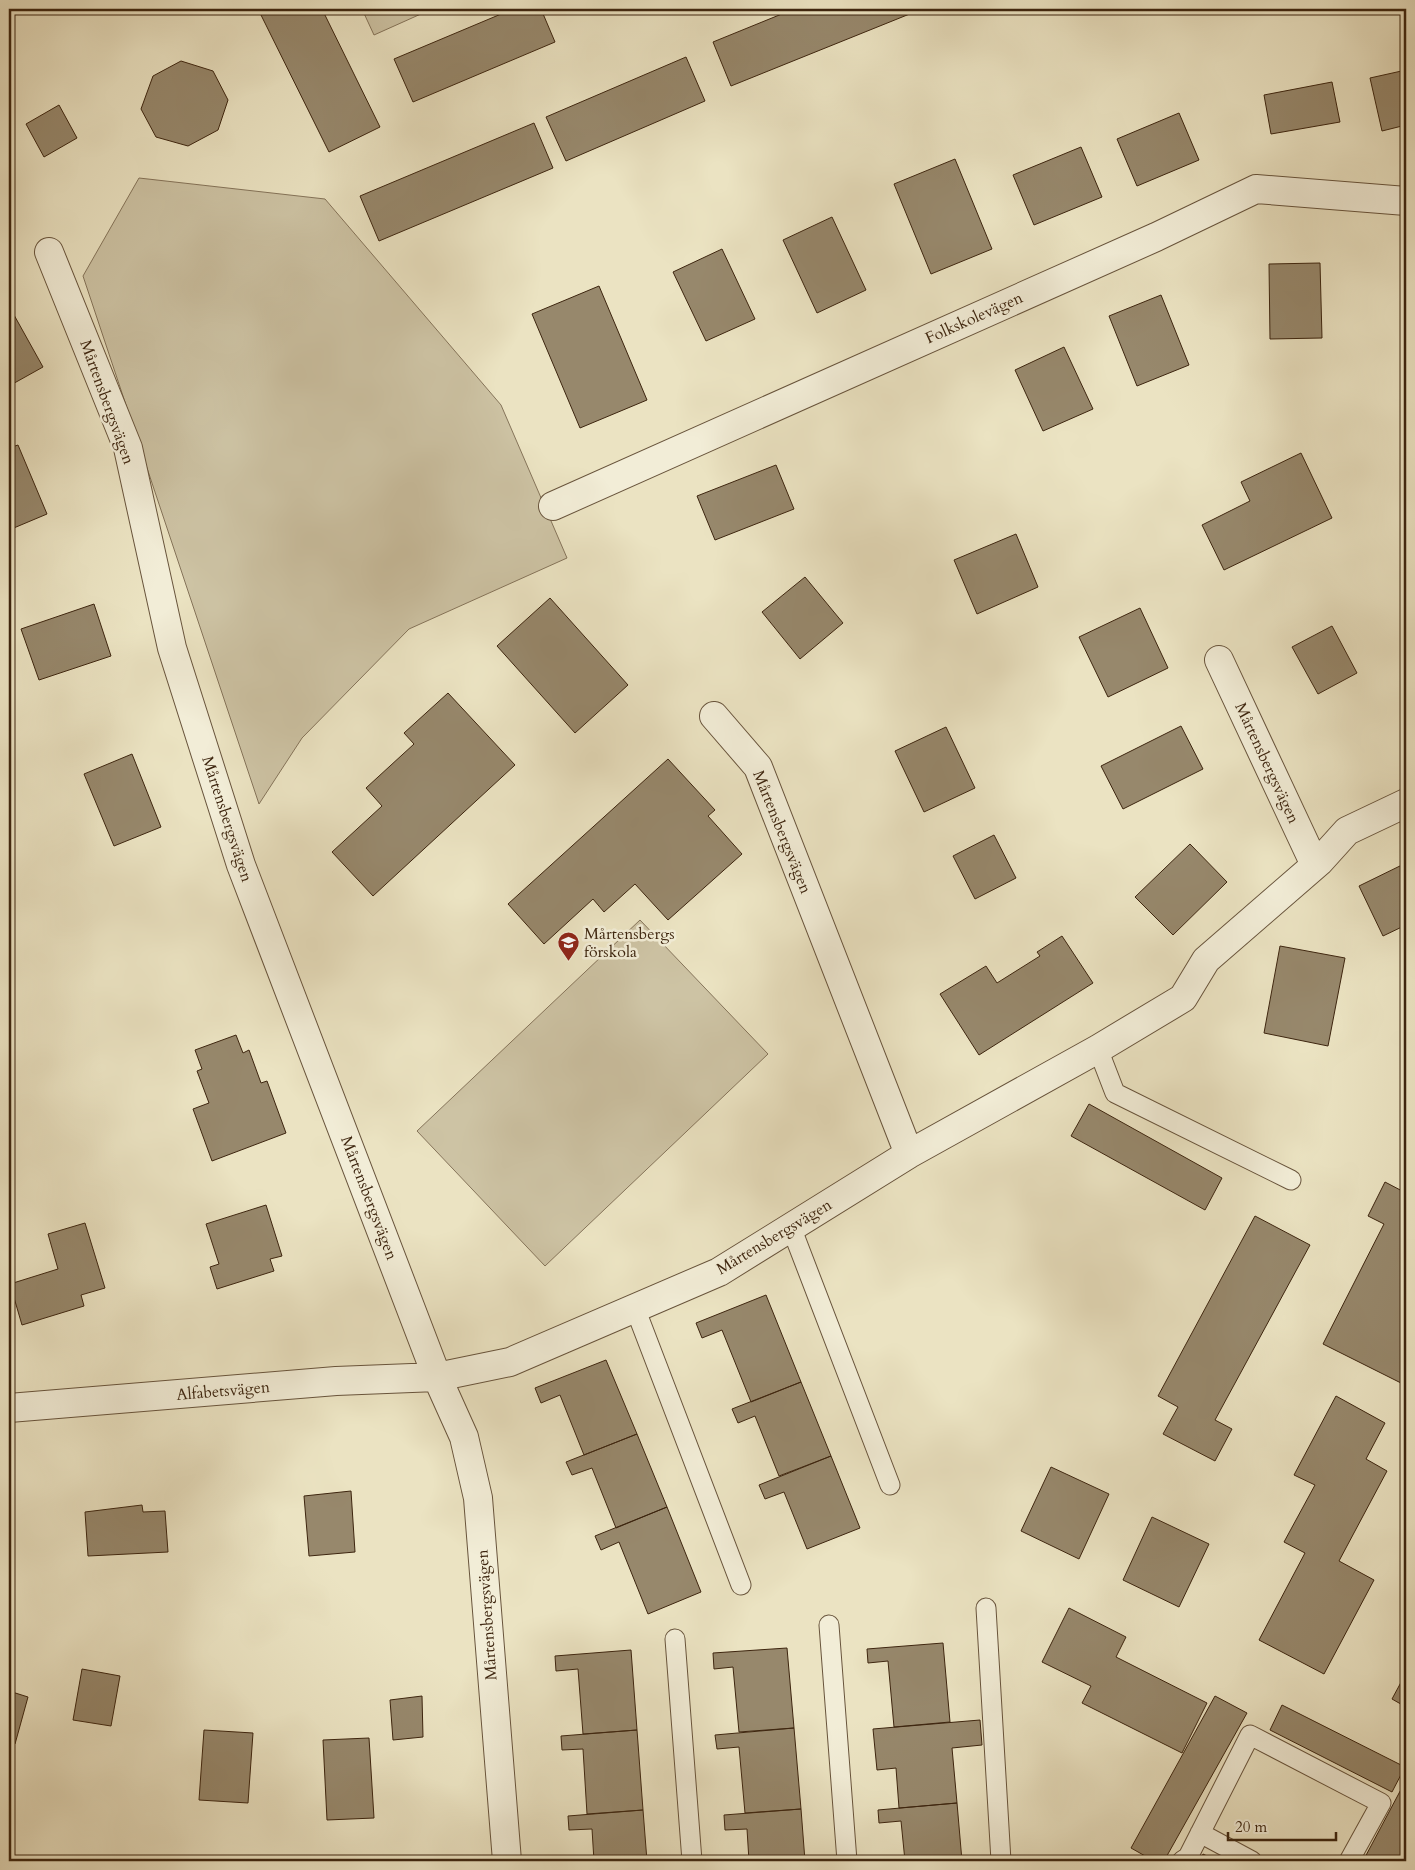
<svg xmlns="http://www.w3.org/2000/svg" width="1415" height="1870" font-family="Cardo,serif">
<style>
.green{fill:#cdc3a4;stroke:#85745a}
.building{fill:#97886c;stroke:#3d250f}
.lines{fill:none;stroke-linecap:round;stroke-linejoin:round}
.lane-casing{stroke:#68543c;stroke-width:21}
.street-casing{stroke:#68543c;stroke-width:30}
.lane{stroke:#f2edd7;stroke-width:19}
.street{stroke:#f2edd7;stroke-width:28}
.labels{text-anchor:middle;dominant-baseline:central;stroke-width:5;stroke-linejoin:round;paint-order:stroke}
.street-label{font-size:16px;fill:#3d250f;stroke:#f2edd7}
.poi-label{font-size:16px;fill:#3d250f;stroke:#f2edd7;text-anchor:start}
</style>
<rect width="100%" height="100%" fill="#ebe3c2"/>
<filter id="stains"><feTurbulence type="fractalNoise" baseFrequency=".004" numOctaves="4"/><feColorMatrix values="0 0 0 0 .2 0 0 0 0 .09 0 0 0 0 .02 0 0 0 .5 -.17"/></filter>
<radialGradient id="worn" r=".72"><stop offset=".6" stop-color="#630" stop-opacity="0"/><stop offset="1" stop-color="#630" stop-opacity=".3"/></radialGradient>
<!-- green -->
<path class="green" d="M 362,9 L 432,9 L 374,35 Z
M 139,178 L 325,199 L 501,405 L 567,558 L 409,629 L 302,738 L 259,804 L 83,276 Z
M 640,920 L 768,1054 L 545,1266 L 417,1131 Z"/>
<!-- building -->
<path class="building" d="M 258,9 L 322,9 L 380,127 L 329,152 Z
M 513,9 L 541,9 L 555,42 L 413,102 L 394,59 Z
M 794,9 L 922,9 L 731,86 L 713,42 Z
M 686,57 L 705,101 L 566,161 L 546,117 Z
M 181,61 L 213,71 L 228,100 L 218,130 L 188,146 L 156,137 L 141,109 L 153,76 Z
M 1406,70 L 1406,125 L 1382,131 L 1370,78 Z
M 1332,82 L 1340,122 L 1271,134 L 1264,95 Z
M 59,105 L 77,138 L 44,157 L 26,124 Z
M 1179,113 L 1199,160 L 1137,186 L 1117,139 Z
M 534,123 L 553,168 L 379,241 L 360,196 Z
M 1081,147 L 1102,197 L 1034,225 L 1013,175 Z
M 955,159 L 992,249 L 931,274 L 894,184 Z
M 832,217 L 866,290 L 817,313 L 783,240 Z
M 722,249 L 755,319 L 706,341 L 673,272 Z
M 1320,263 L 1322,338 L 1270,339 L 1269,264 Z
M 599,286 L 647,400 L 580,428 L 532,314 Z
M 1161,295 L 1189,365 L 1137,386 L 1109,316 Z
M 9,306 L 43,367 L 9,386 Z
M 1064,347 L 1093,409 L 1043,431 L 1015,370 Z
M 18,445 L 47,514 L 9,530 L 9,448 Z
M 1301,453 L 1332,518 L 1224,570 L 1202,525 L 1250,501 L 1241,482 Z
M 776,465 L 794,509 L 715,540 L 697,496 Z
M 1016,534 L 1038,587 L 977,614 L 954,560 Z
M 805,577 L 843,623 L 800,659 L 762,612 Z
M 550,598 L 628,685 L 575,733 L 497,646 Z
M 94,604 L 111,656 L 39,680 L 21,629 Z
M 1140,608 L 1168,668 L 1108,697 L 1079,637 Z
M 1332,626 L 1357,673 L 1318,694 L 1292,647 Z
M 448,693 L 515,765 L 373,896 L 332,852 L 382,806 L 366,788 L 414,744 L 404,733 Z
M 1181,726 L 1203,769 L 1123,809 L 1101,766 Z
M 946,727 L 975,788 L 924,812 L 895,751 Z
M 132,754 L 161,827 L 114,846 L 84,774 Z
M 668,759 L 715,810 L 708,816 L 742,854 L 668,920 L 635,884 L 604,912 L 593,899 L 544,944 L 508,904 Z
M 994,835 L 1016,878 L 975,899 L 953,856 Z
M 1190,844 L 1227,882 L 1173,935 L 1135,897 Z
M 1406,863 L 1406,925 L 1383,936 L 1359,886 Z
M 1062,936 L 1093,983 L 979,1055 L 940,994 L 986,966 L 997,983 L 1040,956 L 1037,952 Z
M 1280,946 L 1345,958 L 1328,1046 L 1264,1033 Z
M 236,1035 L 243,1053 L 249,1050 L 261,1083 L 267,1081 L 286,1133 L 212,1161 L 193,1109 L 209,1103 L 197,1071 L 202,1069 L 195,1050 Z
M 1089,1104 L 1222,1178 L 1205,1210 L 1071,1136 Z
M 1385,1182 L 1406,1193 L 1406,1378 L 1403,1384 L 1323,1344 L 1384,1224 L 1368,1216 Z
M 266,1205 L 282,1256 L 270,1259 L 274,1271 L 217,1289 L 210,1267 L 219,1264 L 206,1224 Z
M 1255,1216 L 1310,1245 L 1215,1420 L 1232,1429 L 1215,1461 L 1163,1434 L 1178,1407 L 1158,1396 Z
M 85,1223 L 105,1288 L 81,1295 L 84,1306 L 22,1325 L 10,1284 L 58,1269 L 48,1234 Z
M 766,1295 L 801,1382 L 751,1402 L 722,1330 L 702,1338 L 696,1323 Z
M 606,1360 L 637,1434 L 584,1455 L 560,1395 L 541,1403 L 535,1388 Z
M 801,1382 L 831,1456 L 779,1476 L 755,1416 L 738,1423 L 732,1409 Z
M 1336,1396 L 1385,1423 L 1366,1459 L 1387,1471 L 1339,1561 L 1374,1580 L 1324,1674 L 1259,1640 L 1305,1553 L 1284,1542 L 1315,1485 L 1294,1475 Z
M 637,1434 L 667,1507 L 616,1528 L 592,1468 L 572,1475 L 566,1462 Z
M 831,1456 L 860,1528 L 807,1549 L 784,1492 L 765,1499 L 759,1485 Z
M 1051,1467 L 1109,1494 L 1079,1559 L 1021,1531 Z
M 351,1491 L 355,1552 L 309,1556 L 304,1496 Z
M 142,1505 L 143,1512 L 165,1511 L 168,1552 L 88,1556 L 85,1512 Z
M 667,1507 L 701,1592 L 648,1614 L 619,1542 L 601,1550 L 595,1536 Z
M 1152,1517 L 1209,1544 L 1179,1607 L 1123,1580 Z
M 1069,1608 L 1126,1637 L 1116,1657 L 1207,1703 L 1182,1753 L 1082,1703 L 1091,1686 L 1042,1662 Z
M 943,1643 L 950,1722 L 894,1727 L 888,1661 L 868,1663 L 867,1649 Z
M 787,1648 L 794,1728 L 739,1732 L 733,1667 L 714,1669 L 713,1653 Z
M 631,1650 L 637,1730 L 583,1734 L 578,1669 L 556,1671 L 555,1656 Z
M 82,1669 L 120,1676 L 111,1726 L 73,1720 Z
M 1406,1673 L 1406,1707 L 1392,1699 Z
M 9,1691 L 28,1697 L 15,1744 L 9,1742 Z
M 422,1696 L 423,1737 L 393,1740 L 390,1700 Z
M 1215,1696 L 1247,1713 L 1164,1861 L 1154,1861 L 1131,1848 Z
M 1282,1705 L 1405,1767 L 1392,1792 L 1270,1730 Z
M 980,1720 L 982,1745 L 952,1748 L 957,1803 L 899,1808 L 896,1768 L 877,1770 L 873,1729 Z
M 794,1728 L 801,1809 L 745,1813 L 739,1747 L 717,1749 L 715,1735 Z
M 204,1730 L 253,1733 L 248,1803 L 199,1800 Z
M 637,1730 L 643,1810 L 587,1814 L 583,1749 L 562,1750 L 561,1736 Z
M 369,1738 L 374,1818 L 327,1820 L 323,1740 Z
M 1406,1780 L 1406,1855 L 1403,1861 L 1363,1861 Z
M 957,1803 L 962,1861 L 905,1861 L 901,1821 L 879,1823 L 878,1810 Z
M 801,1809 L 805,1861 L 749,1861 L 747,1829 L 725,1830 L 724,1815 Z
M 643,1810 L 647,1861 L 594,1861 L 592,1829 L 569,1830 L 568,1816 Z
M 1203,1854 L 1217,1861 L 1200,1861 Z"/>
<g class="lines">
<defs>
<path id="lane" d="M 1098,1049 L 1115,1093 L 1291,1180
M 791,1227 L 890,1485
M 635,1308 L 741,1585
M 986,1608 L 1001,1861
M 829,1625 L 847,1861
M 675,1639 L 692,1861
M 1200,1833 L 1252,1861
M 1182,1861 L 1188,1857 L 1250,1735 L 1381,1803 L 1349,1861"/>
<path id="street" d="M 49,252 L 128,448 L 172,648 L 241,865 L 437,1377 L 464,1437 L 478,1498 L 507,1861
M 553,506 L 1156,237 L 1256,189 L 1406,201
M 1219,660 L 1315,865
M 714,716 L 758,767 L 909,1154
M 9,1408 L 336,1381 L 437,1377 L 510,1362 L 719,1272 L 909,1154 L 1098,1049 L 1183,998 L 1206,960 L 1319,862 L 1347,831 L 1406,803"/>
</defs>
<!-- lane casing -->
<use href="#lane" class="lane-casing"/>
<!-- street casing -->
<use href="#street" class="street-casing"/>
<!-- lane -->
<use href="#lane" class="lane"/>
<!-- street -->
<use href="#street" class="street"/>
</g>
<!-- icons -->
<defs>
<symbol id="school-pin" viewBox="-11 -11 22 30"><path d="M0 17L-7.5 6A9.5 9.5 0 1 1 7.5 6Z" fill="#8f2418" stroke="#f2edd7"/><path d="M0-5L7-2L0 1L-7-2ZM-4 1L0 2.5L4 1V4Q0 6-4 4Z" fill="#fff"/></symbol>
</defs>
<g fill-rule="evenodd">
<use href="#school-pin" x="556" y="930" width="25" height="34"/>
</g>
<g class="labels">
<!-- street labels -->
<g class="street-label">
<text transform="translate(974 318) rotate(-24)">Folkskolevägen</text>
<text transform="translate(107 402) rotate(70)">Mårtensbergsvägen</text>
<text transform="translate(1267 763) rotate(65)">Mårtensbergsvägen</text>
<text transform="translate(227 819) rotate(72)">Mårtensbergsvägen</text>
<text transform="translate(782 832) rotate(68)">Mårtensbergsvägen</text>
<text transform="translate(369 1198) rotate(69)">Mårtensbergsvägen</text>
<text transform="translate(774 1237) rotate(-31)">Mårtensbergsvägen</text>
<text transform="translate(223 1391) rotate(-5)">Alfabetsvägen</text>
<text transform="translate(487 1615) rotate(-94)">Mårtensbergsvägen</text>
</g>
<!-- poi labels -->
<g class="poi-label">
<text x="584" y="934">Mårtensbergs<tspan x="584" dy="18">förskola</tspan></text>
</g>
</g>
<!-- margin -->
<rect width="1415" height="1870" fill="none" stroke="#ebe3c2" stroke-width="30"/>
<rect x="10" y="10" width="1395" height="1850" fill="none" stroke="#3d250f" stroke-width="2.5"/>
<rect x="15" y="15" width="1385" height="1840" fill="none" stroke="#3d250f"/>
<!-- scale -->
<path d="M1228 1832v8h108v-8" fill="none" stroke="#3d250f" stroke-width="2.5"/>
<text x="1235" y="1832" font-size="15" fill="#3d250f" stroke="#f2edd7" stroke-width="4" paint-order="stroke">20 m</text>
<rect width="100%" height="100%" filter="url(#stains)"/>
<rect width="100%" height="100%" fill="url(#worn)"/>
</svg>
